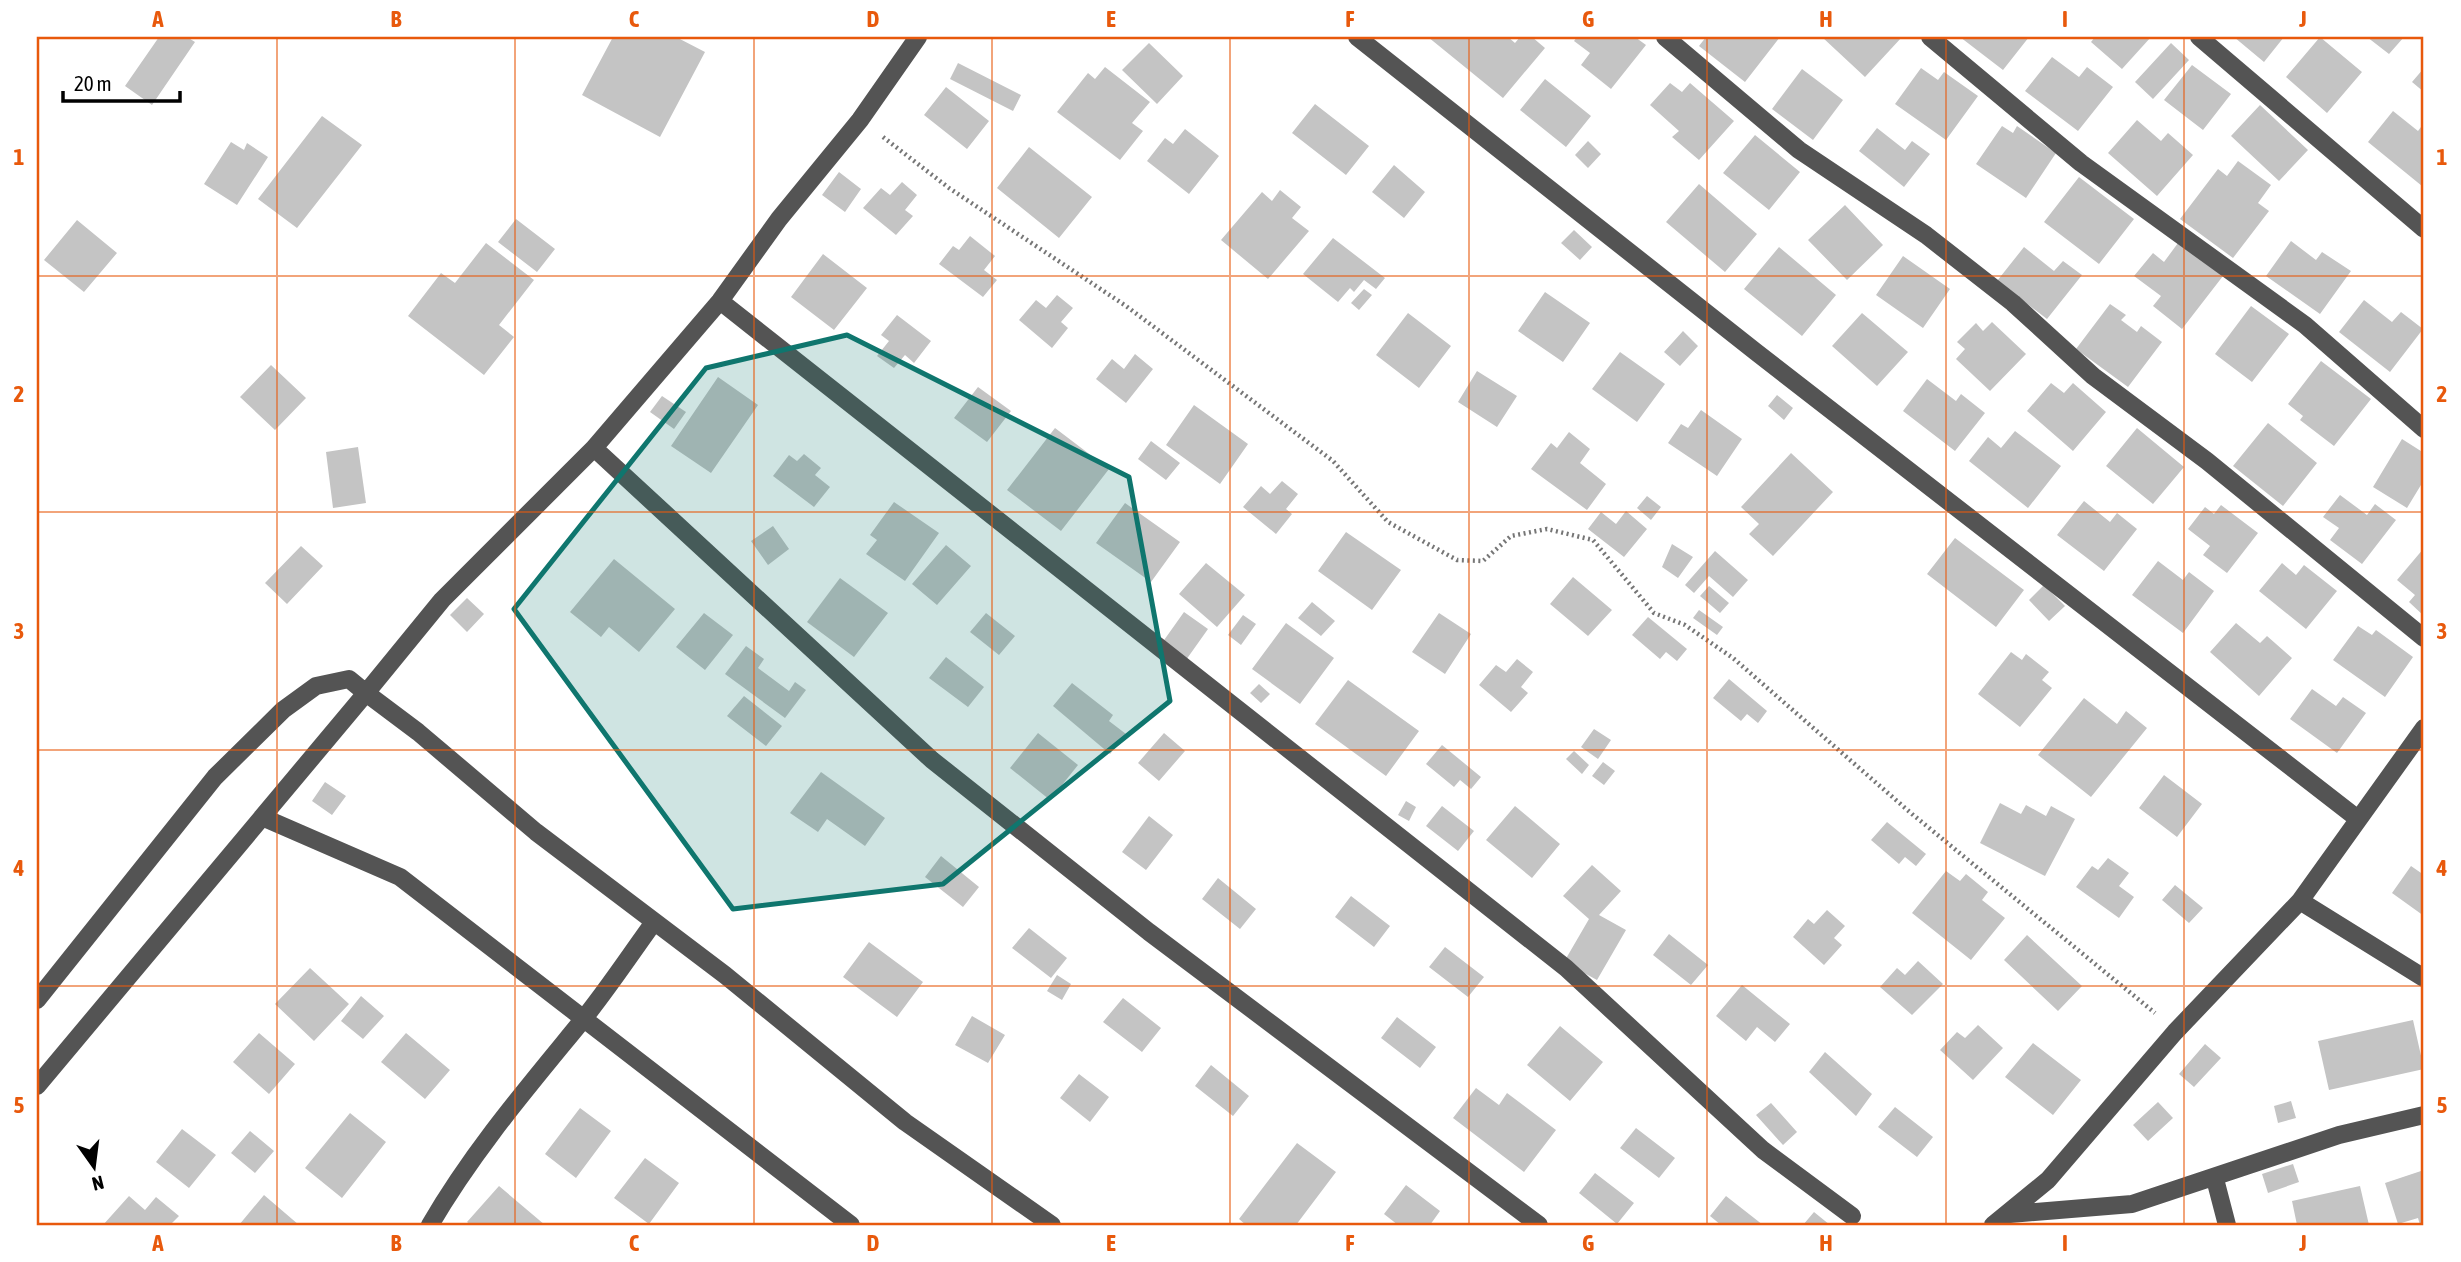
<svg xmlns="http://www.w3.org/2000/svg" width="2461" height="1262" font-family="'Asap Condensed',sans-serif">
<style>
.building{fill:#c4c4c4}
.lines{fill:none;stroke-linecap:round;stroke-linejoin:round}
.path{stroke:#767676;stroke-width:4.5;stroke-dasharray:2 3.5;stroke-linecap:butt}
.minor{stroke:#545454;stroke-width:18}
.marked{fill:#0f766e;fill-opacity:0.2;stroke:#0f766e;stroke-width:5;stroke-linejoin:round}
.grid{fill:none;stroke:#e8590c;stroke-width:2;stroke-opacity:0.55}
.neatline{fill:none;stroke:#e8590c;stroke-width:2.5}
.grid-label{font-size:23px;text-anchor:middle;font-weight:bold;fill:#e8590c}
</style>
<rect width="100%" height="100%" fill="#fff"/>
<!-- building -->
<path class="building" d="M 159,37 L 187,37 L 195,42 L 152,105 L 125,86 Z
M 613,37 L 676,37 L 705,52 L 660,137 L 582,95 Z
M 1428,37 L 1508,37 L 1515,43 L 1520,37 L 1532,37 L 1545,48 L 1503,98 Z
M 1577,37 L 1635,37 L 1646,45 L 1611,89 L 1581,65 L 1590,53 L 1574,41 Z
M 1706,37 L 1780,37 L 1745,82 L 1699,46 Z
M 1822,37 L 1902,37 L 1865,77 Z
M 1960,37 L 2029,37 L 2003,70 Z
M 2095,37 L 2151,37 L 2122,69 L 2091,42 Z
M 2234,37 L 2284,37 L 2264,62 Z
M 2320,37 L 2362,72 L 2327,113 L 2286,77 Z
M 2367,37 L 2404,37 L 2389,54 Z
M 1149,43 L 1183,76 L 1157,104 L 1122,70 Z
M 2171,43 L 2189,60 L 2153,99 L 2135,82 Z
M 2052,57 L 2079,77 L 2087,67 L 2113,87 L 2078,131 L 2025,91 Z
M 958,63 L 1021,95 L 1013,111 L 950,79 Z
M 2192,65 L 2231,94 L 2203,130 L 2164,100 Z
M 1105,67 L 1150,102 L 1132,123 L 1143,131 L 1120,160 L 1057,112 L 1088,73 L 1095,79 Z
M 1921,68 L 1938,80 L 1944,72 L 1978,96 L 1946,140 L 1895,104 Z
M 2424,68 L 2424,92 L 2412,82 Z
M 1802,69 L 1843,100 L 1813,140 L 1772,109 Z
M 1545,79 L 1591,116 L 1566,147 L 1520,110 Z
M 1670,83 L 1682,92 L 1690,83 L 1734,121 L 1699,160 L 1672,137 L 1679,131 L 1650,105 Z
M 946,87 L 989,121 L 967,149 L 924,115 Z
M 1315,104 L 1369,146 L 1346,175 L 1292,133 Z
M 2260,105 L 2308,150 L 2279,181 L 2231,136 Z
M 2393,111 L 2418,131 L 2424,123 L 2422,186 L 2368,142 Z
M 322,116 L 362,145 L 297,228 L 258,199 Z
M 2137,120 L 2161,141 L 2168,133 L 2193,155 L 2157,196 L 2108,153 Z
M 2002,126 L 2013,133 L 2017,126 L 2056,153 L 2026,198 L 1976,164 Z
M 1877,128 L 1905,150 L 1912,141 L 1930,154 L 1904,187 L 1859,151 Z
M 1185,129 L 1219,156 L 1189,194 L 1147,161 L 1165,138 L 1173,144 Z
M 1755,135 L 1800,172 L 1769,210 L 1723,173 Z
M 1588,141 L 1601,154 L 1588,168 L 1575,155 Z
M 231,142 L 244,150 L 247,143 L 268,157 L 237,205 L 204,184 Z
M 1029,147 L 1092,197 L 1059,238 L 997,188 Z
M 2238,161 L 2271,185 L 2258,203 L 2269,211 L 2233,258 L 2180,219 L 2218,169 L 2227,176 Z
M 1394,165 L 1425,192 L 1404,218 L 1372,192 Z
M 839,172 L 861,189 L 845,212 L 822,195 Z
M 2079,177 L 2134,219 L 2099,264 L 2044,222 Z
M 902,182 L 917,195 L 905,210 L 913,216 L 896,235 L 863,208 L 881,188 L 890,195 Z
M 1699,184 L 1757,234 L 1725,272 L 1666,222 Z
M 1280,190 L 1301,207 L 1292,218 L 1309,231 L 1268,279 L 1221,240 L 1262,192 L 1272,201 Z
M 1845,205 L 1883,245 L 1847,280 L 1808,240 Z
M 516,219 L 555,249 L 537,272 L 498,242 Z
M 77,220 L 117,253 L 84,292 L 44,260 Z
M 1574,230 L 1592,247 L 1580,260 L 1561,243 Z
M 970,236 L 995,256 L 984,270 L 997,280 L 983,297 L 939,264 L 953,246 L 959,250 Z
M 1333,238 L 1385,278 L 1376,289 L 1364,280 L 1354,292 L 1350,288 L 1338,302 L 1303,274 Z
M 2291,241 L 2316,260 L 2322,252 L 2351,271 L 2320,314 L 2266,276 Z
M 486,243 L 534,280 L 499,325 L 514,337 L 484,375 L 408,316 L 441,273 L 455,283 Z
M 2178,243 L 2223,276 L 2182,329 L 2153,306 L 2161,296 L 2134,276 L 2153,253 L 2164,262 Z
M 1779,247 L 1836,295 L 1802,336 L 1744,289 Z
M 2024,247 L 2054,271 L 2063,261 L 2082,275 L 2047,319 L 1997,281 Z
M 823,254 L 867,288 L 834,330 L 791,297 Z
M 1903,256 L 1950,289 L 1923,328 L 1876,295 Z
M 1364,289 L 1372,295 L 1359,310 L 1351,303 Z
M 1545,292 L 1590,323 L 1563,362 L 1518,331 Z
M 1057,295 L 1073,308 L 1061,322 L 1068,328 L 1052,348 L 1019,320 L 1036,300 L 1046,308 Z
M 2364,300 L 2392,322 L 2401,312 L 2423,329 L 2390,372 L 2339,332 Z
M 2110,304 L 2126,315 L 2121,320 L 2137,332 L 2141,326 L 2162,342 L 2128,387 L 2076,349 Z
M 2251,306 L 2289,334 L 2252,382 L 2215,354 Z
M 1408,313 L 1451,346 L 1419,388 L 1376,355 Z
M 1862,313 L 1908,352 L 1877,386 L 1832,346 Z
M 897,315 L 931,341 L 914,363 L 905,355 L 894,368 L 877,356 L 889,341 L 881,335 Z
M 1992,322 L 2026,354 L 1990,391 L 1956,359 L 1965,349 L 1957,342 L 1976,323 L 1983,331 Z
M 1683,331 L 1698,346 L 1680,366 L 1664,352 Z
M 1620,352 L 1665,384 L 1637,422 L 1592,389 Z
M 1135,354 L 1153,369 L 1126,403 L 1096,379 L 1112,359 L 1124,369 Z
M 2321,361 L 2371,399 L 2334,446 L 2300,420 L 2303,416 L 2288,404 Z
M 271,365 L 306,398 L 275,430 L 240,397 Z
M 1477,371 L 1517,396 L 1497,427 L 1458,402 Z
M 718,377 L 758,405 L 711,473 L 671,446 Z
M 1927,379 L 1956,401 L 1961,394 L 1985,413 L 1955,451 L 1903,411 Z
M 2051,383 L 2064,393 L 2073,383 L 2106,412 L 2073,451 L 2027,411 Z
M 978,387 L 1011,411 L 987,442 L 954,418 Z
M 1777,395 L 1793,408 L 1784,420 L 1768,406 Z
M 662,396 L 686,412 L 674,429 L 650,412 Z
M 1194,405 L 1248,444 L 1220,484 L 1166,445 Z
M 1701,410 L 1742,439 L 1717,476 L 1668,443 L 1681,424 L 1688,428 Z
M 2268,423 L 2317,463 L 2283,506 L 2233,466 Z
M 1055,428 L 1109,469 L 1061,531 L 1007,490 Z
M 2137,428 L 2184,467 L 2153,504 L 2106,466 Z
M 2015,431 L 2061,466 L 2028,508 L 1969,461 L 1988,437 L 2001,448 Z
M 1569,432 L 1590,449 L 1580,463 L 1606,484 L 1587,510 L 1531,469 L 1551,443 L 1557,448 Z
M 2402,439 L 2424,453 L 2424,480 L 2407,508 L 2373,487 Z
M 1151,441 L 1180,463 L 1166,480 L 1138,459 Z
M 358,447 L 366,503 L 333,508 L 326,452 Z
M 1791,453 L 1833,492 L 1773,556 L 1749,534 L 1759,524 L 1741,507 Z
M 804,454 L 821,468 L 815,475 L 830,487 L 814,507 L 773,476 L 789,455 L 797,461 Z
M 1282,481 L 1298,494 L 1286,509 L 1292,514 L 1276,534 L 1243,507 L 1261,486 L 1270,494 Z
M 2340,495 L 2367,515 L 2375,504 L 2396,520 L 2362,564 L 2330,540 L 2339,528 L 2323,517 Z
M 1647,496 L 1661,507 L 1651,520 L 1637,508 Z
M 2084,501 L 2110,522 L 2117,513 L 2137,529 L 2104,571 L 2057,535 Z
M 894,502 L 939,533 L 905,581 L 866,554 L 877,540 L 870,535 Z
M 1125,503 L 1180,542 L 1151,582 L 1096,543 Z
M 2221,505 L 2258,533 L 2227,573 L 2203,555 L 2210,546 L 2188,529 L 2205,507 L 2214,514 Z
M 1626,511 L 1647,529 L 1624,557 L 1588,529 L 1601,512 L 1616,524 Z
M 773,526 L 789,549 L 768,565 L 751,541 Z
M 1346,532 L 1401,570 L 1372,610 L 1318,571 Z
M 1955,538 L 2024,590 L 1996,627 L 1927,574 Z
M 1672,544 L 1693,557 L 1678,578 L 1662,567 Z
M 946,545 L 971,566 L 937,605 L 912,584 Z
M 301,546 L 323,566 L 287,604 L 265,583 Z
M 2424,548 L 2424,616 L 2409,602 L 2415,595 L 2397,580 Z
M 1715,551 L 1748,580 L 1733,597 L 1709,576 L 1694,593 L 1685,585 Z
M 614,559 L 675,609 L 639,652 L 609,627 L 601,637 L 570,612 Z
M 2158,561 L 2183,580 L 2189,572 L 2214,591 L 2183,633 L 2132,595 Z
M 1206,563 L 1245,595 L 1217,627 L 1179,594 Z
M 2282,563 L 2296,575 L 2304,565 L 2337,591 L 2306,629 L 2259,591 Z
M 1573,577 L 1612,610 L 1588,636 L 1550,604 Z
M 840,578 L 888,613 L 854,657 L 807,622 Z
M 2044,585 L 2065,606 L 2049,621 L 2029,600 Z
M 1709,586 L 1729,603 L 1720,613 L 1700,596 Z
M 467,598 L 484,614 L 467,632 L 450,615 Z
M 1312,602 L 1335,621 L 1321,636 L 1298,618 Z
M 1699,610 L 1723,627 L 1717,635 L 1693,618 Z
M 1184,612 L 1208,629 L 1186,660 L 1162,643 Z
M 704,613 L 733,635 L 705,670 L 676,647 Z
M 986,613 L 1015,636 L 999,655 L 970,632 Z
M 1439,613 L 1471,634 L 1445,674 L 1412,652 Z
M 1243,615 L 1256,624 L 1241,645 L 1228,635 Z
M 1648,617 L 1687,649 L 1677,661 L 1666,652 L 1660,659 L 1632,635 Z
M 1286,623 L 1334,658 L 1300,704 L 1252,669 Z
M 2236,623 L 2260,643 L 2267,636 L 2292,658 L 2259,696 L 2210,652 Z
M 2358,626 L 2372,635 L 2376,630 L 2413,657 L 2385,697 L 2333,660 Z
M 746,646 L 764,659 L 758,668 L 789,691 L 795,682 L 806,690 L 785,718 L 725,674 Z
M 2011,652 L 2022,660 L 2026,654 L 2049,672 L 2042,680 L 2052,688 L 2020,727 L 1978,694 Z
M 946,657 L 984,687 L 968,707 L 929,678 Z
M 1517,659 L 1533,672 L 1521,687 L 1528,693 L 1511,712 L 1479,685 L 1496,665 L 1506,672 Z
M 1729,679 L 1767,711 L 1758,723 L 1747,714 L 1741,721 L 1713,698 Z
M 1348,680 L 1419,731 L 1386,776 L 1315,724 Z
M 1072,683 L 1113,715 L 1109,721 L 1126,734 L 1110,754 L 1053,706 Z
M 1259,684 L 1270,694 L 1261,703 L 1250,693 Z
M 2312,689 L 2336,706 L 2343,697 L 2366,713 L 2337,753 L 2290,719 Z
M 744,696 L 782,726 L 766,746 L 727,716 Z
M 2084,698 L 2117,724 L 2126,711 L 2147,728 L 2091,797 L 2038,755 Z
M 1594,729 L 1611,740 L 1598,759 L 1581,747 Z
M 1038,733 L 1078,765 L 1050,800 L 1010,768 Z
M 1164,733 L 1185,751 L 1159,781 L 1138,763 Z
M 1442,745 L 1481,777 L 1471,789 L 1460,780 L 1454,787 L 1426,764 Z
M 1574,751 L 1589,765 L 1582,774 L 1566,759 Z
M 1603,762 L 1615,771 L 1604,785 L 1592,776 Z
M 821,772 L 885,818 L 865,846 L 827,819 L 818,832 L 790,813 Z
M 2164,775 L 2202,804 L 2177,837 L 2139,808 Z
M 325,782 L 346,796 L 332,815 L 312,801 Z
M 1406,801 L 1416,807 L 1409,821 L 1398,815 Z
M 2000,803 L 2021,814 L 2026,805 L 2046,816 L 2051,806 L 2075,819 L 2045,876 L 1980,843 Z
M 1442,806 L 1474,831 L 1458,851 L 1426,826 Z
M 1515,806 L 1560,844 L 1532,878 L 1486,840 Z
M 1149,816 L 1173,835 L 1146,870 L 1122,852 Z
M 1887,822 L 1926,854 L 1916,866 L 1905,857 L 1899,864 L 1871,840 Z
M 941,856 L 979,887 L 963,907 L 925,877 Z
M 2108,858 L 2129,873 L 2119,886 L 2134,897 L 2119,918 L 2076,887 L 2092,866 L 2098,870 Z
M 1592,865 L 1621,891 L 1599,915 L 1626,930 L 1597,980 L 1564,962 L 1589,919 L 1563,896 Z
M 2411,866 L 2424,875 L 2424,916 L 2392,893 Z
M 1946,871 L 1960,881 L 1966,874 L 1988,892 L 1982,900 L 2005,918 L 1971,960 L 1912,913 Z
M 1218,878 L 1256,909 L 1240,929 L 1202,899 Z
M 2175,885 L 2203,908 L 2189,923 L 2162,900 Z
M 1351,896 L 1390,926 L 1374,947 L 1335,917 Z
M 1827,910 L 1845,926 L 1834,938 L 1842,945 L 1824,965 L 1793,937 L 1808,919 L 1814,924 Z
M 1029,928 L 1067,958 L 1051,978 L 1012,948 Z
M 1669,934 L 1708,965 L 1691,985 L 1653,955 Z
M 2027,935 L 2082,986 L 2058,1011 L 2004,960 Z
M 869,942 L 923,982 L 897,1017 L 843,977 Z
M 1445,947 L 1484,977 L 1468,997 L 1429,967 Z
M 1918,961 L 1943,984 L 1912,1015 L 1880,987 L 1897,968 L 1905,975 Z
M 310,968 L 349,1004 L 314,1041 L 275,1004 Z
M 1057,975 L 1071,984 L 1062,1000 L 1047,991 Z
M 1742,985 L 1790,1024 L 1775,1042 L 1757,1027 L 1746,1041 L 1716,1016 Z
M 361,996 L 384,1016 L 363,1039 L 341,1021 Z
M 1123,998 L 1161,1028 L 1142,1052 L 1103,1022 Z
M 972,1016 L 1005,1035 L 988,1063 L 955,1045 Z
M 1397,1017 L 1436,1047 L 1420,1068 L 1381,1038 Z
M 2413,1020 L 2424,1069 L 2329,1090 L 2318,1041 Z
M 1978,1025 L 2003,1048 L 1973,1080 L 1940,1050 L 1957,1032 L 1965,1038 Z
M 1560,1026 L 1603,1062 L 1570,1101 L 1527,1065 Z
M 259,1033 L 295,1064 L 269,1094 L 233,1062 Z
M 406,1033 L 450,1070 L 425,1099 L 381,1062 Z
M 2033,1043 L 2081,1080 L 2053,1115 L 2005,1077 Z
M 2205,1044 L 2221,1058 L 2194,1087 L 2179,1074 Z
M 1825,1052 L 1872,1094 L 1856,1116 L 1809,1072 Z
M 1211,1065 L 1249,1096 L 1233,1116 L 1195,1086 Z
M 1079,1074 L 1109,1097 L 1090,1122 L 1060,1098 Z
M 1476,1088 L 1499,1105 L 1507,1093 L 1556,1130 L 1524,1172 L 1453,1118 Z
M 2291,1101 L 2296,1118 L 2278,1123 L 2274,1106 Z
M 2158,1102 L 2173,1118 L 2148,1141 L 2133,1125 Z
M 1771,1103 L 1797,1132 L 1783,1145 L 1756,1115 Z
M 1895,1107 L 1933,1137 L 1917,1157 L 1878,1127 Z
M 580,1108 L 611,1131 L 576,1178 L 545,1154 Z
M 350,1113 L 386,1142 L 342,1198 L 305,1168 Z
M 1636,1128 L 1675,1158 L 1659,1178 L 1620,1148 Z
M 182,1129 L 216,1155 L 189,1188 L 156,1162 Z
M 250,1131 L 274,1151 L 255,1173 L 231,1153 Z
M 1297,1143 L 1336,1172 L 1296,1225 L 1246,1225 L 1239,1219 Z
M 645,1158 L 679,1183 L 649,1224 L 614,1198 Z
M 2293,1164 L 2299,1182 L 2268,1193 L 2262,1174 Z
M 2424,1170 L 2424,1225 L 2420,1225 L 2418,1218 L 2398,1224 L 2385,1183 Z
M 1595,1173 L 1634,1203 L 1617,1224 L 1579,1193 Z
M 1406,1185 L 1440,1211 L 1430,1225 L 1398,1225 L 1384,1214 Z
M 499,1186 L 545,1225 L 471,1225 L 467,1222 Z
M 2360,1186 L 2369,1225 L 2297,1225 L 2292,1201 Z
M 264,1195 L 299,1225 L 239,1225 Z
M 129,1196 L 145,1210 L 156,1197 L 179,1216 L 170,1225 L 103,1225 Z
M 1726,1196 L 1763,1225 L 1721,1225 L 1710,1216 Z
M 1814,1212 L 1830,1225 L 1803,1225 Z"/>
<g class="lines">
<!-- path -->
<path class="path" d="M 883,137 L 949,188 L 1126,306 L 1333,461 L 1388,522 L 1457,560 L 1483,561 L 1511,536 L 1547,529 L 1593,540 L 1654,613 L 1685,625 L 1733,658 L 1912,814 L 2155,1013"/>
<!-- minor -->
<path class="minor" d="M 1357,37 L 1756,352 L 2358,819
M 1665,37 L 1799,150 L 1926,235 L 2013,303 L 2093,376 L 2207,461 L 2424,638
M 1930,37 L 2081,163 L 2305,325 L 2424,429
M 2199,37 L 2424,229
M 720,301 L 1566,968 L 1763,1150 L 1852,1216
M 594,448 L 932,760 L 1149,932 L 1539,1225
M 262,817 L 400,877 L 851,1225
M 2300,901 L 2424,728
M 37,1000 L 215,777 L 283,710 L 316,686 L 349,679 L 366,693 L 442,600 L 594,448 L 720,301 L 779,219 L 860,120 L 918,37
M 37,1086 L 366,693 L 418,732 L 536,832 L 725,975 L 905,1122 L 1052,1225
M 2215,1179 L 2227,1225
M 2010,1214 L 2132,1204 L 2339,1135 L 2424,1115
M 430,1225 C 473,1151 527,1088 581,1022 C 607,990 630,955 654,922
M 1993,1225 L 2048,1180 L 2175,1032 L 2300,901 L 2424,978"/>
</g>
<!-- marked area -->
<path class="marked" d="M 847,335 L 1129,477 L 1170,701 L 943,884 L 733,909 L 514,609 L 706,368 Z"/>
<!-- grid -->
<path class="grid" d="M 277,37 L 277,1225M 515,37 L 515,1225M 754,37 L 754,1225M 992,37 L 992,1225M 1230,37 L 1230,1225M 1469,37 L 1469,1225M 1707,37 L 1707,1225M 1946,37 L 1946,1225M 2184,37 L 2184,1225M 37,276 L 2424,276M 37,512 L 2424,512M 37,750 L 2424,750M 37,986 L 2424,986"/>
<!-- border -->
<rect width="2461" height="1262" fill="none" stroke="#ffffff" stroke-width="77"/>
<!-- north arrow -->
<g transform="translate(94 1167) rotate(166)" stroke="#ffffff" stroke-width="5" paint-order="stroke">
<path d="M0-5L12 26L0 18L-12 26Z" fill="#000000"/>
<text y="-10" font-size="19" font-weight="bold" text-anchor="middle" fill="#000000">N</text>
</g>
<!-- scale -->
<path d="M63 91v10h117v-10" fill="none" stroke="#000000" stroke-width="3.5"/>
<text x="74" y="91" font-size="21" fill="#000000" stroke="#ffffff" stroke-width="5" paint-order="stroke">20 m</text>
<rect x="38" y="38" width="2384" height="1186" class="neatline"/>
<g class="grid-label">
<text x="158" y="27">A</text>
<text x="396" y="27">B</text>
<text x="634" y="27">C</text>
<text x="873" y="27">D</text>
<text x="1111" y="27">E</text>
<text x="1350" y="27">F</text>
<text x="1588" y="27">G</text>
<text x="1826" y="27">H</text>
<text x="2065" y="27">I</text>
<text x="2303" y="27">J</text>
<text x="19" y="165">1</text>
<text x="2442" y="165">1</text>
<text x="19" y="402">2</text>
<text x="2442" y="402">2</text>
<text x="19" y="639">3</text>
<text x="2442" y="639">3</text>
<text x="19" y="876">4</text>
<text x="2442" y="876">4</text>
<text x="19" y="1113">5</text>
<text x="2442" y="1113">5</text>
<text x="158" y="1251">A</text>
<text x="396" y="1251">B</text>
<text x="634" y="1251">C</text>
<text x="873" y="1251">D</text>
<text x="1111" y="1251">E</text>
<text x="1350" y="1251">F</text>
<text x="1588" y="1251">G</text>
<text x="1826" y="1251">H</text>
<text x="2065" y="1251">I</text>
<text x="2303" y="1251">J</text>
</g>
</svg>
